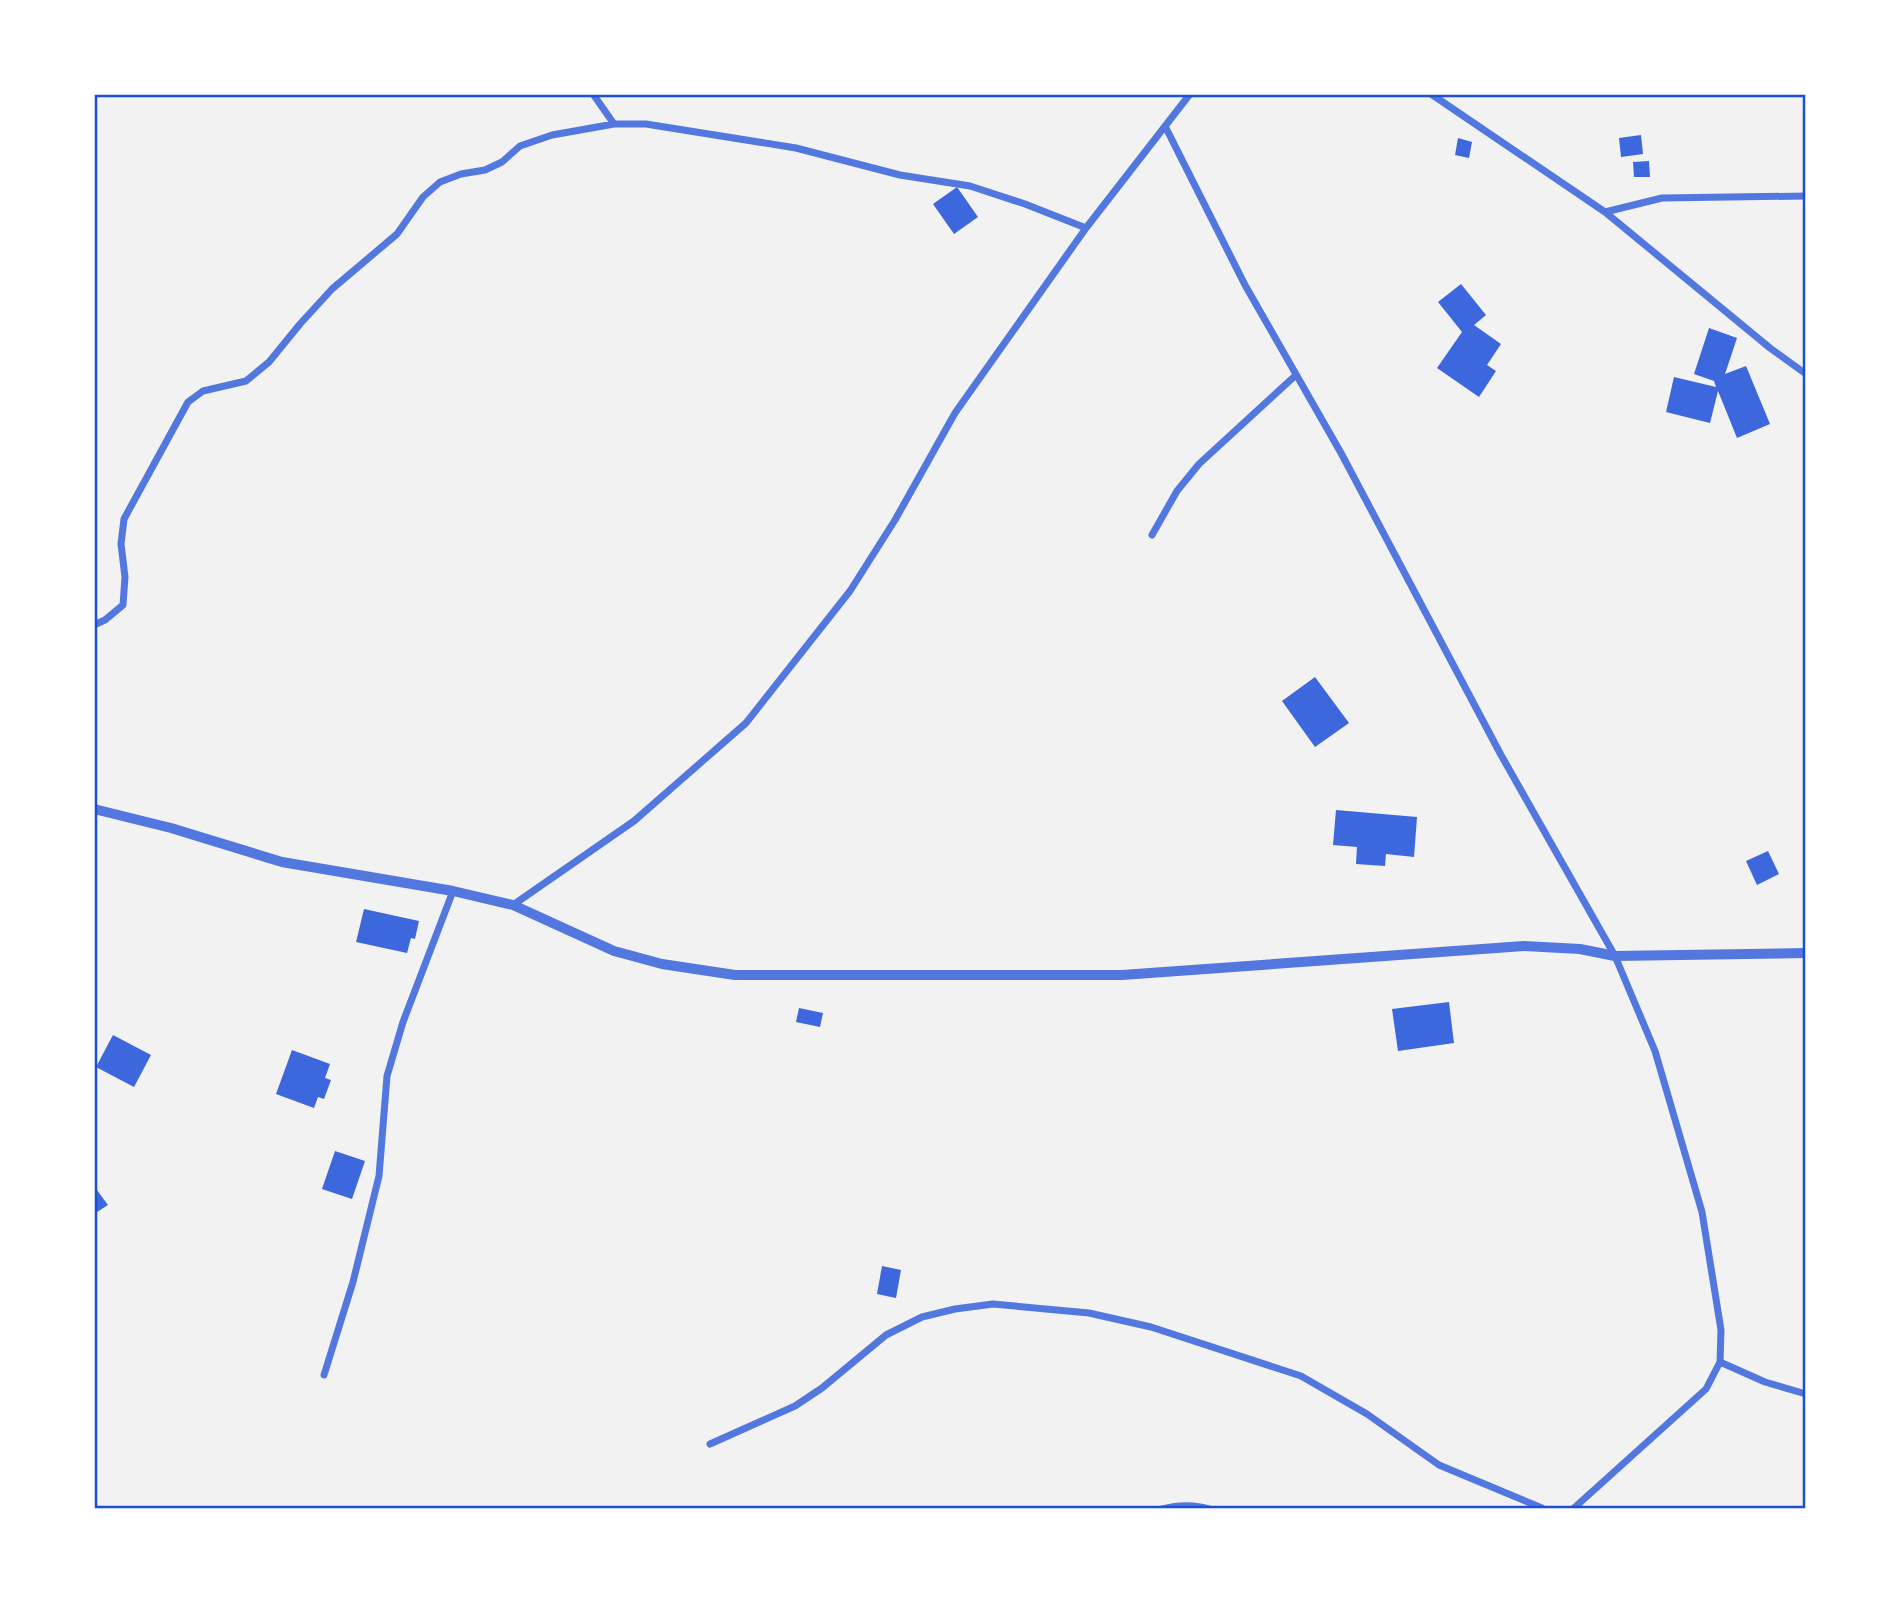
<svg xmlns="http://www.w3.org/2000/svg" width="1900" height="1603" font-family="'Exo 2',sans-serif">
<style>
.building{fill:#3d67dc}
.lines{fill:none;stroke-linecap:round;stroke-linejoin:round}
.service{stroke:#5277de;stroke-width:4.5}
.minor{stroke:#5277de;stroke-width:7}
.tertiary{stroke:#5277de;stroke-width:10}
.neatline{fill:none;stroke:#1d4ed8;stroke-width:2.5}
</style>
<rect width="100%" height="100%" fill="#f2f2f2"/>
<!-- building -->
<path class="building" d="M 1641,135 L 1643,154 L 1621,157 L 1619,138 Z
M 1458,138 L 1472,142 L 1469,158 L 1455,155 Z
M 1649,161 L 1650,177 L 1634,177 L 1633,162 Z
M 957,187 L 978,217 L 954,234 L 933,204 Z
M 1461,284 L 1486,315 L 1474,325 L 1501,344 L 1487,365 L 1496,371 L 1479,397 L 1437,368 L 1462,332 L 1438,302 Z
M 1709,328 L 1737,338 L 1725,374 L 1746,366 L 1770,424 L 1737,438 L 1718,391 L 1710,423 L 1666,412 L 1674,377 L 1716,387 L 1714,381 L 1694,374 Z
M 1315,677 L 1349,723 L 1315,747 L 1282,701 Z
M 1336,810 L 1417,817 L 1414,857 L 1386,854 L 1385,866 L 1356,864 L 1357,847 L 1333,845 Z
M 1768,851 L 1779,874 L 1757,885 L 1746,861 Z
M 364,909 L 419,921 L 415,939 L 411,938 L 407,953 L 356,942 Z
M 1449,1002 L 1454,1043 L 1398,1051 L 1392,1009 Z
M 799,1008 L 823,1013 L 820,1027 L 796,1022 Z
M 113,1035 L 151,1055 L 134,1087 L 96,1067 Z
M 292,1050 L 330,1064 L 325,1078 L 331,1080 L 324,1099 L 318,1097 L 314,1108 L 276,1094 Z
M 335,1151 L 365,1161 L 352,1199 L 322,1189 Z
M 94,1186 L 108,1205 L 94,1214 Z
M 882,1266 L 901,1270 L 896,1298 L 877,1294 Z"/>
<g class="lines">
<!-- service -->
<path class="service" d="M 1161,1508 C 1177,1504 1194,1503 1210,1508"/>
<!-- minor -->
<path class="minor" d="M 593,94 L 614,124
M 1431,94 L 1605,212 L 1770,348 L 1806,374
M 1165,126 L 1245,285 L 1341,453 L 1501,755 L 1615,956 L 1655,1051 L 1702,1212 L 1721,1330 L 1720,1362 L 1706,1389 L 1574,1508
M 1605,212 L 1662,198 L 1806,196
M 1152,535 L 1177,491 L 1199,464 L 1296,375
M 94,625 L 105,620 L 123,605 L 125,577 L 121,544 L 124,519 L 188,402 L 203,391 L 246,381 L 269,362 L 300,324 L 332,289 L 397,234 L 423,197 L 440,182 L 461,174 L 485,170 L 502,162 L 520,146 L 552,135 L 614,124 L 646,124 L 796,148 L 900,175 L 970,186 L 1025,204 L 1086,228
M 513,905 L 634,821 L 746,723 L 850,591 L 895,520 L 955,413 L 1086,228 L 1190,94
M 1720,1362 L 1765,1382 L 1806,1394
M 324,1375 L 353,1282 L 379,1176 L 387,1076 L 403,1022 L 453,891
M 710,1444 L 795,1406 L 822,1388 L 886,1335 L 922,1317 L 955,1309 L 993,1304 L 1089,1313 L 1151,1327 L 1301,1376 L 1367,1414 L 1439,1465 L 1542,1508"/>
<!-- tertiary -->
<path class="tertiary" d="M 94,809 L 171,828 L 282,862 L 453,891 L 513,905 L 614,951 L 662,964 L 735,975 L 1122,975 L 1524,946 L 1580,949 L 1615,956 L 1806,953"/>
</g>
<!-- border -->
<rect width="1900" height="1603" fill="none" stroke="#ffffff" stroke-width="192"/>
<rect x="96" y="96" width="1708" height="1411" class="neatline"/>
</svg>
